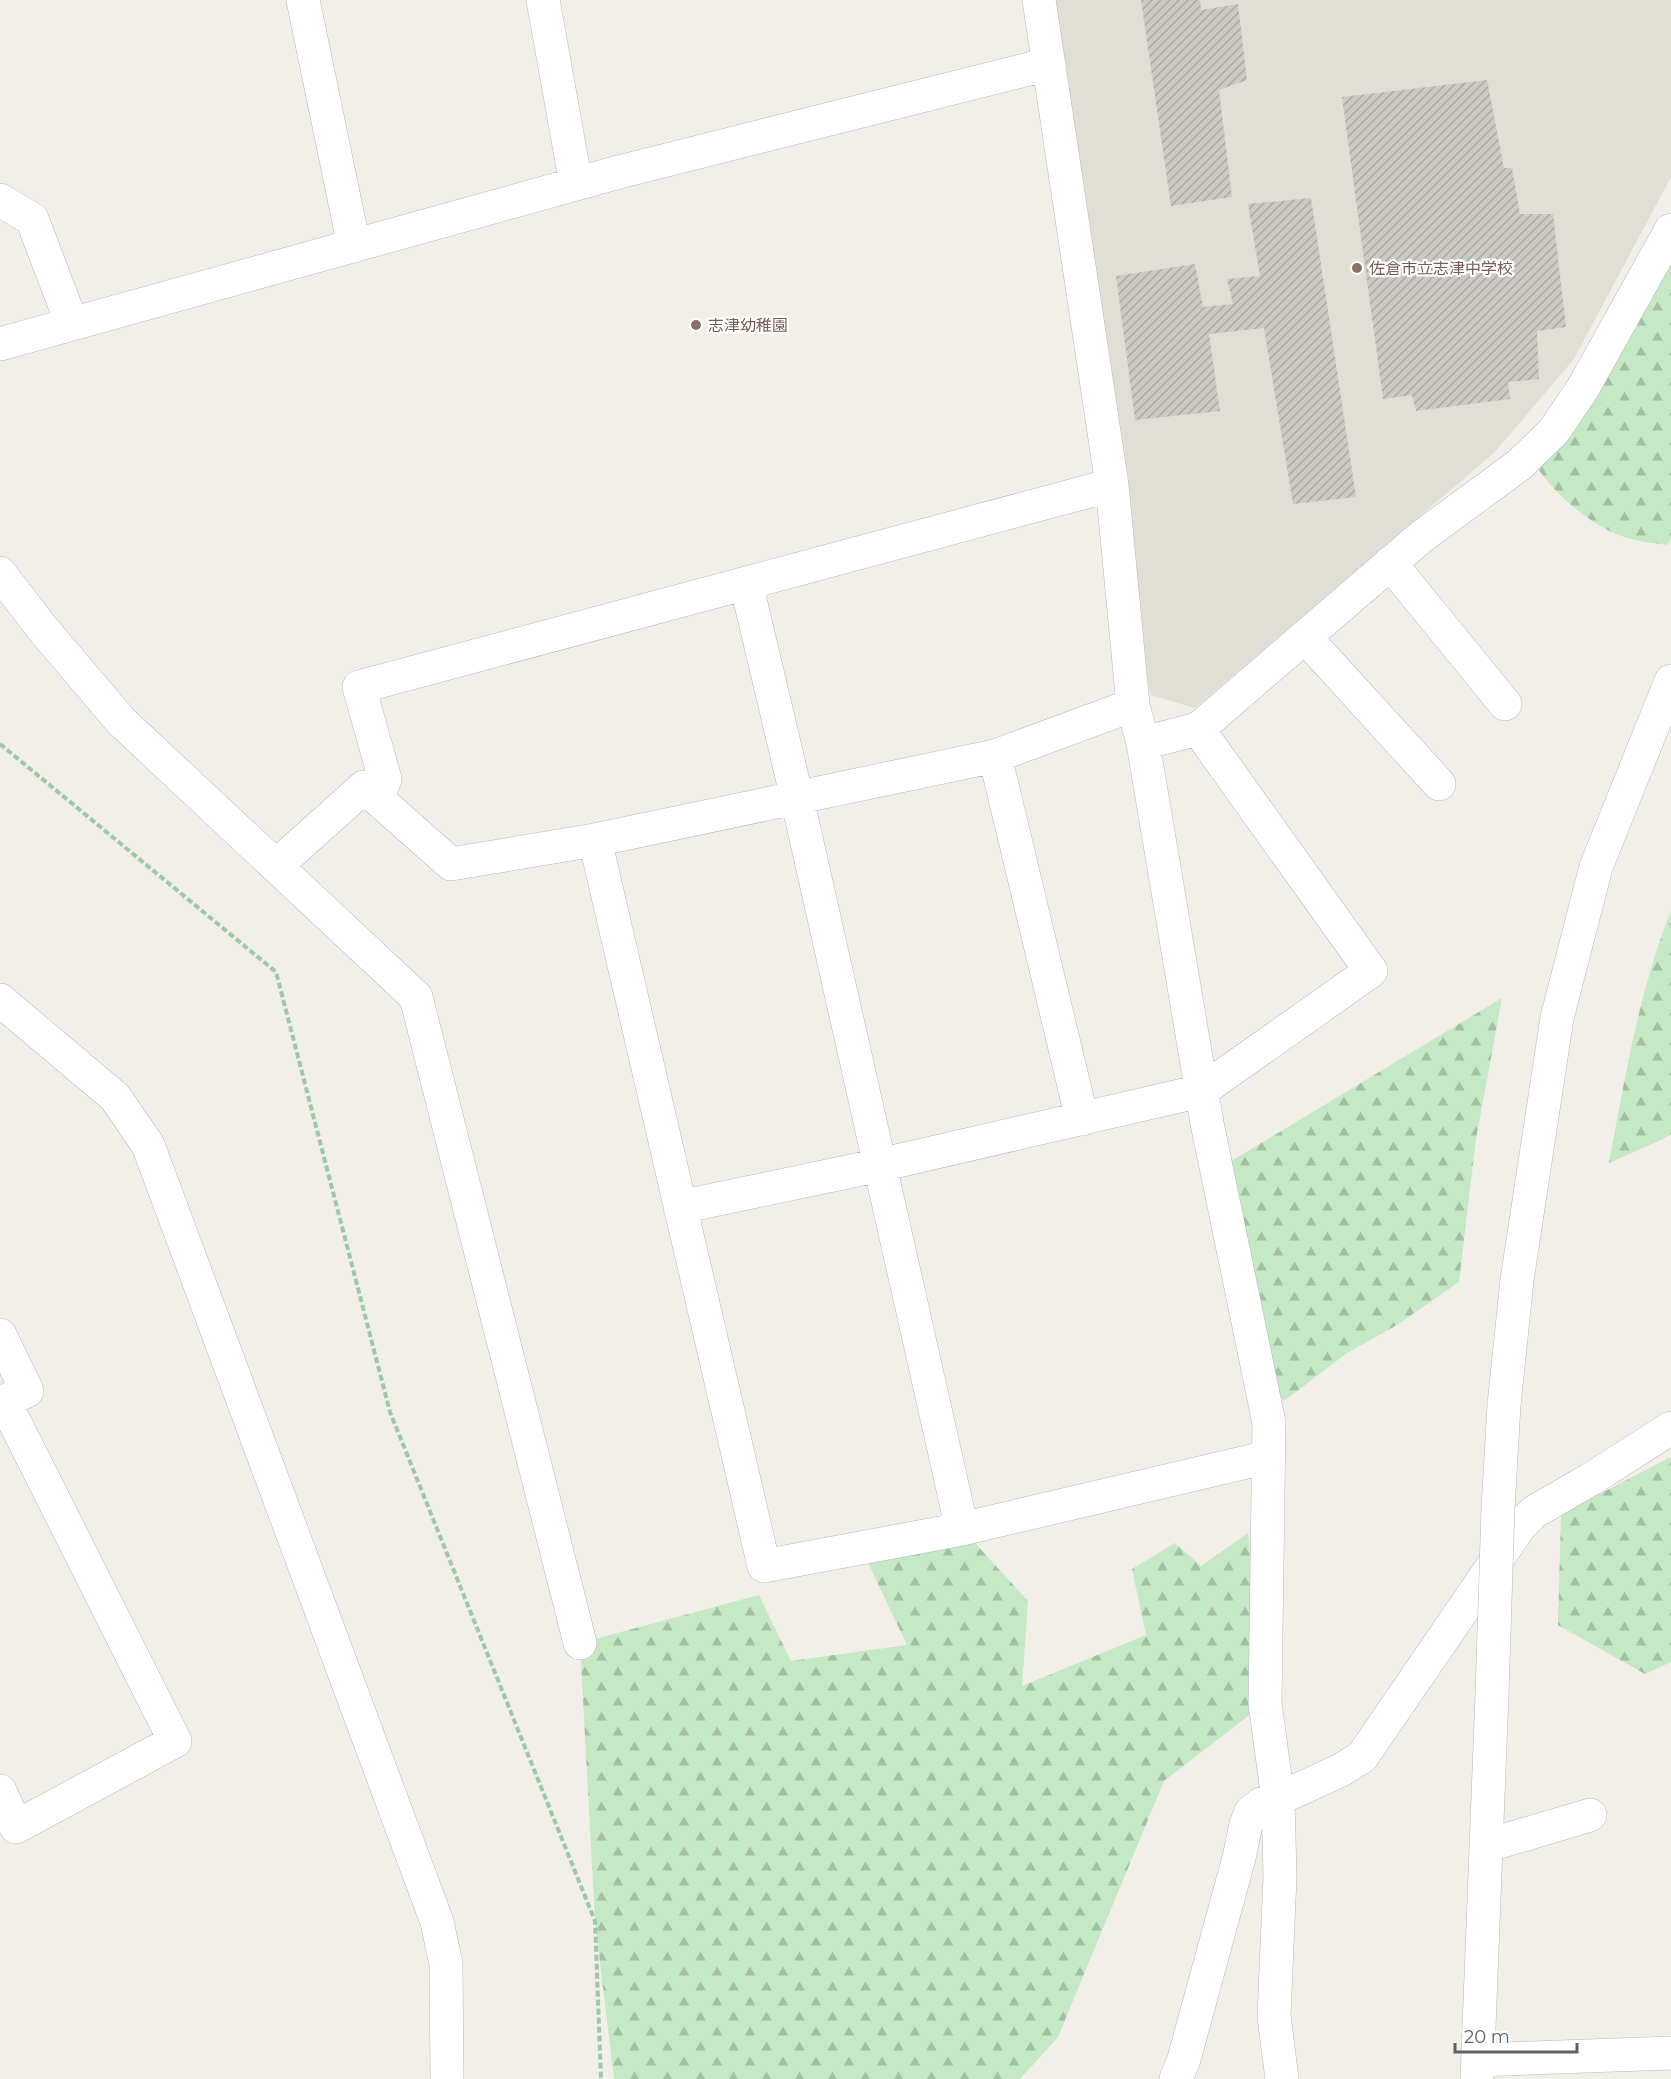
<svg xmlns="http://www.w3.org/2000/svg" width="1671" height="2079" font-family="Montserrat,'Noto Sans JP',sans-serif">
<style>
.education{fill:#e1ded6}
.forest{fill:url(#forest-firs)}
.building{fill:url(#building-hatch)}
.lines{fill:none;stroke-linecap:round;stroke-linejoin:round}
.minor-casing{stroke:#b5b8bc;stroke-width:34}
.path{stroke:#9cc7a9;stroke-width:4;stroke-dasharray:6 3;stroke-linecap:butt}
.minor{stroke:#fff;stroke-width:33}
.minor-bridge-casing{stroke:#b5b8bc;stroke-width:34;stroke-linecap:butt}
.minor-bridge{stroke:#fff;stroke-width:33}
.education-dot{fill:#8d6e63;stroke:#fff;stroke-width:2}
.labels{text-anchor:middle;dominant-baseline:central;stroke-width:4.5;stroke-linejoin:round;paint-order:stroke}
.education-label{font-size:16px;fill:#785e54;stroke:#fff;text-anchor:start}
</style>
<defs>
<pattern id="forest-firs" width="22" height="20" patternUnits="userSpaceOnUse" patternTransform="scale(1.5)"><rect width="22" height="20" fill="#c5e8c5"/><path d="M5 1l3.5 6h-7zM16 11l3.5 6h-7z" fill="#a3c0a4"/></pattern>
<pattern id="building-hatch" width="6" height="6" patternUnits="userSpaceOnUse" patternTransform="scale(1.5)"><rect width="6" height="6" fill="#cccac5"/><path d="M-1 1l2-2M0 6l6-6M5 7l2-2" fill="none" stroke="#a9a8a4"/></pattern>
</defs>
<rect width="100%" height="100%" fill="#f1efe8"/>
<!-- education -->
<path class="education" d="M 1055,0 L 1671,0 L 1671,177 L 1574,359 L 1495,452 L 1195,708 L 1150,695 Z"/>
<!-- forest -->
<path class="forest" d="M 1671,252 L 1671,538 L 1668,545 C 1657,543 1646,543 1635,540 C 1598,532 1559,499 1538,469 Z
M 1671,911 L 1671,1134 L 1661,1140 L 1609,1163 C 1625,1078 1639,991 1671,911 Z
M 1502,998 L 1476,1139 L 1459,1282 L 1397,1325 L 1347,1353 L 1284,1401 L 1273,1390 L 1228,1163 Z
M 1671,1457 L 1671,1662 L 1645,1674 L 1558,1625 L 1561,1514 Z
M 962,1529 L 1028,1601 L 1022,1686 L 1146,1635 L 1132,1569 L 1175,1543 L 1201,1566 L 1248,1533 L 1265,1703 L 1164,1781 L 1058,2037 L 1020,2079 L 614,2079 L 595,1921 L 580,1643 L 759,1595 L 791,1661 L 907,1645 L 861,1548 Z"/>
<!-- building -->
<path class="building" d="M 1141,0 L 1200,0 L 1201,10 L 1238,4 L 1247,80 L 1219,90 L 1232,197 L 1171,206 Z
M 1487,80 L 1504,168 L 1512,168 L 1520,214 L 1553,214 L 1566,327 L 1537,331 L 1539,379 L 1508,382 L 1510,399 L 1416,411 L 1412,395 L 1383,399 L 1342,97 Z
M 1311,198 L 1356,497 L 1293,504 L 1264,328 L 1209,334 L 1220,411 L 1135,420 L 1116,276 L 1195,264 L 1203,307 L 1233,304 L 1227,279 L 1260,276 L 1248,204 Z"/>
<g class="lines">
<defs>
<path id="minor" d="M 303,0 L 354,246
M 543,0 L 576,184
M 1039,0 L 1112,485 L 1133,705 L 1143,743 L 1207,1123 L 1269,1423 L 1265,1703 L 1278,1799 L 1280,1877 L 1274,2016 L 1282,2079
M 0,200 L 32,219 L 72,324
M 0,344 L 619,172 L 1049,64
M 1390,563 L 1505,704
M 0,573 L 42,628 L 121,721 L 416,997 L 580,1643
M 746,583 L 797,798 L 962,1529
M 1305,637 L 1439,784
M 1143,743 L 1198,729 L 1421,537 L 1519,465 L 1554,431 L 1583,388 L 1671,230
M 995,756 L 1082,1119
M 378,799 L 385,779 L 359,687 L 1112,485
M 595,840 L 764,1566 L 962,1529 L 1268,1457
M 276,866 L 364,787 L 451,864 L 595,840 L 995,756 L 1133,705
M 0,1000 L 115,1097 L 148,1145 L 437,1922 L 446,1964 L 447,2079
M 680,1207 L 880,1165 L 1201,1091 L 1371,971 L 1198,729
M 0,1335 L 27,1391 L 0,1403
M 1504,1405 L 1517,1280 L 1557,1018 L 1596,867 L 1671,681
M 0,1791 L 16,1827 L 175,1741 L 4,1401
M 1486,1846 L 1590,1815
M 1478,2060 L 1671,2053
M 1176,2079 L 1184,2059 L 1239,1858 L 1246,1824 L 1251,1812 L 1261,1804 L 1278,1799 L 1341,1770 L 1362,1757 L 1520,1526 L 1534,1512 L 1591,1479 L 1671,1428
M 1477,2079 L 1492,1694"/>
</defs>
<!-- minor casing -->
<use href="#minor" class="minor-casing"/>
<!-- path -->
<path class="path" d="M 0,744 L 276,972 L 390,1412 L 595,1921 L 601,2079"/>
<!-- minor -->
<use href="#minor" class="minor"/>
<defs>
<path id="minor-bridge" d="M 1492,1694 L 1498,1509 L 1504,1405"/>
</defs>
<!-- minor-bridge casing -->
<use href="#minor-bridge" class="minor-bridge-casing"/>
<!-- minor-bridge -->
<use href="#minor-bridge" class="minor-bridge"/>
</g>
<!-- markers -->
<g class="education-dot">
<circle cx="1357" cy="268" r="6"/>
<circle cx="696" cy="325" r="6"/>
</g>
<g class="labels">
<!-- education labels -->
<g class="education-label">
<text x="1369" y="268">佐倉市立志津中学校</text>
<text x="708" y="325">志津幼稚園</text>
</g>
</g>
<!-- scale -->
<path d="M1455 2043v9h122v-9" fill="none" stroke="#5f6368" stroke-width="3"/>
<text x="1464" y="2043" font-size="18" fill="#5f6368" stroke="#ffffff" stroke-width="4.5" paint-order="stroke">20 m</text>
</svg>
